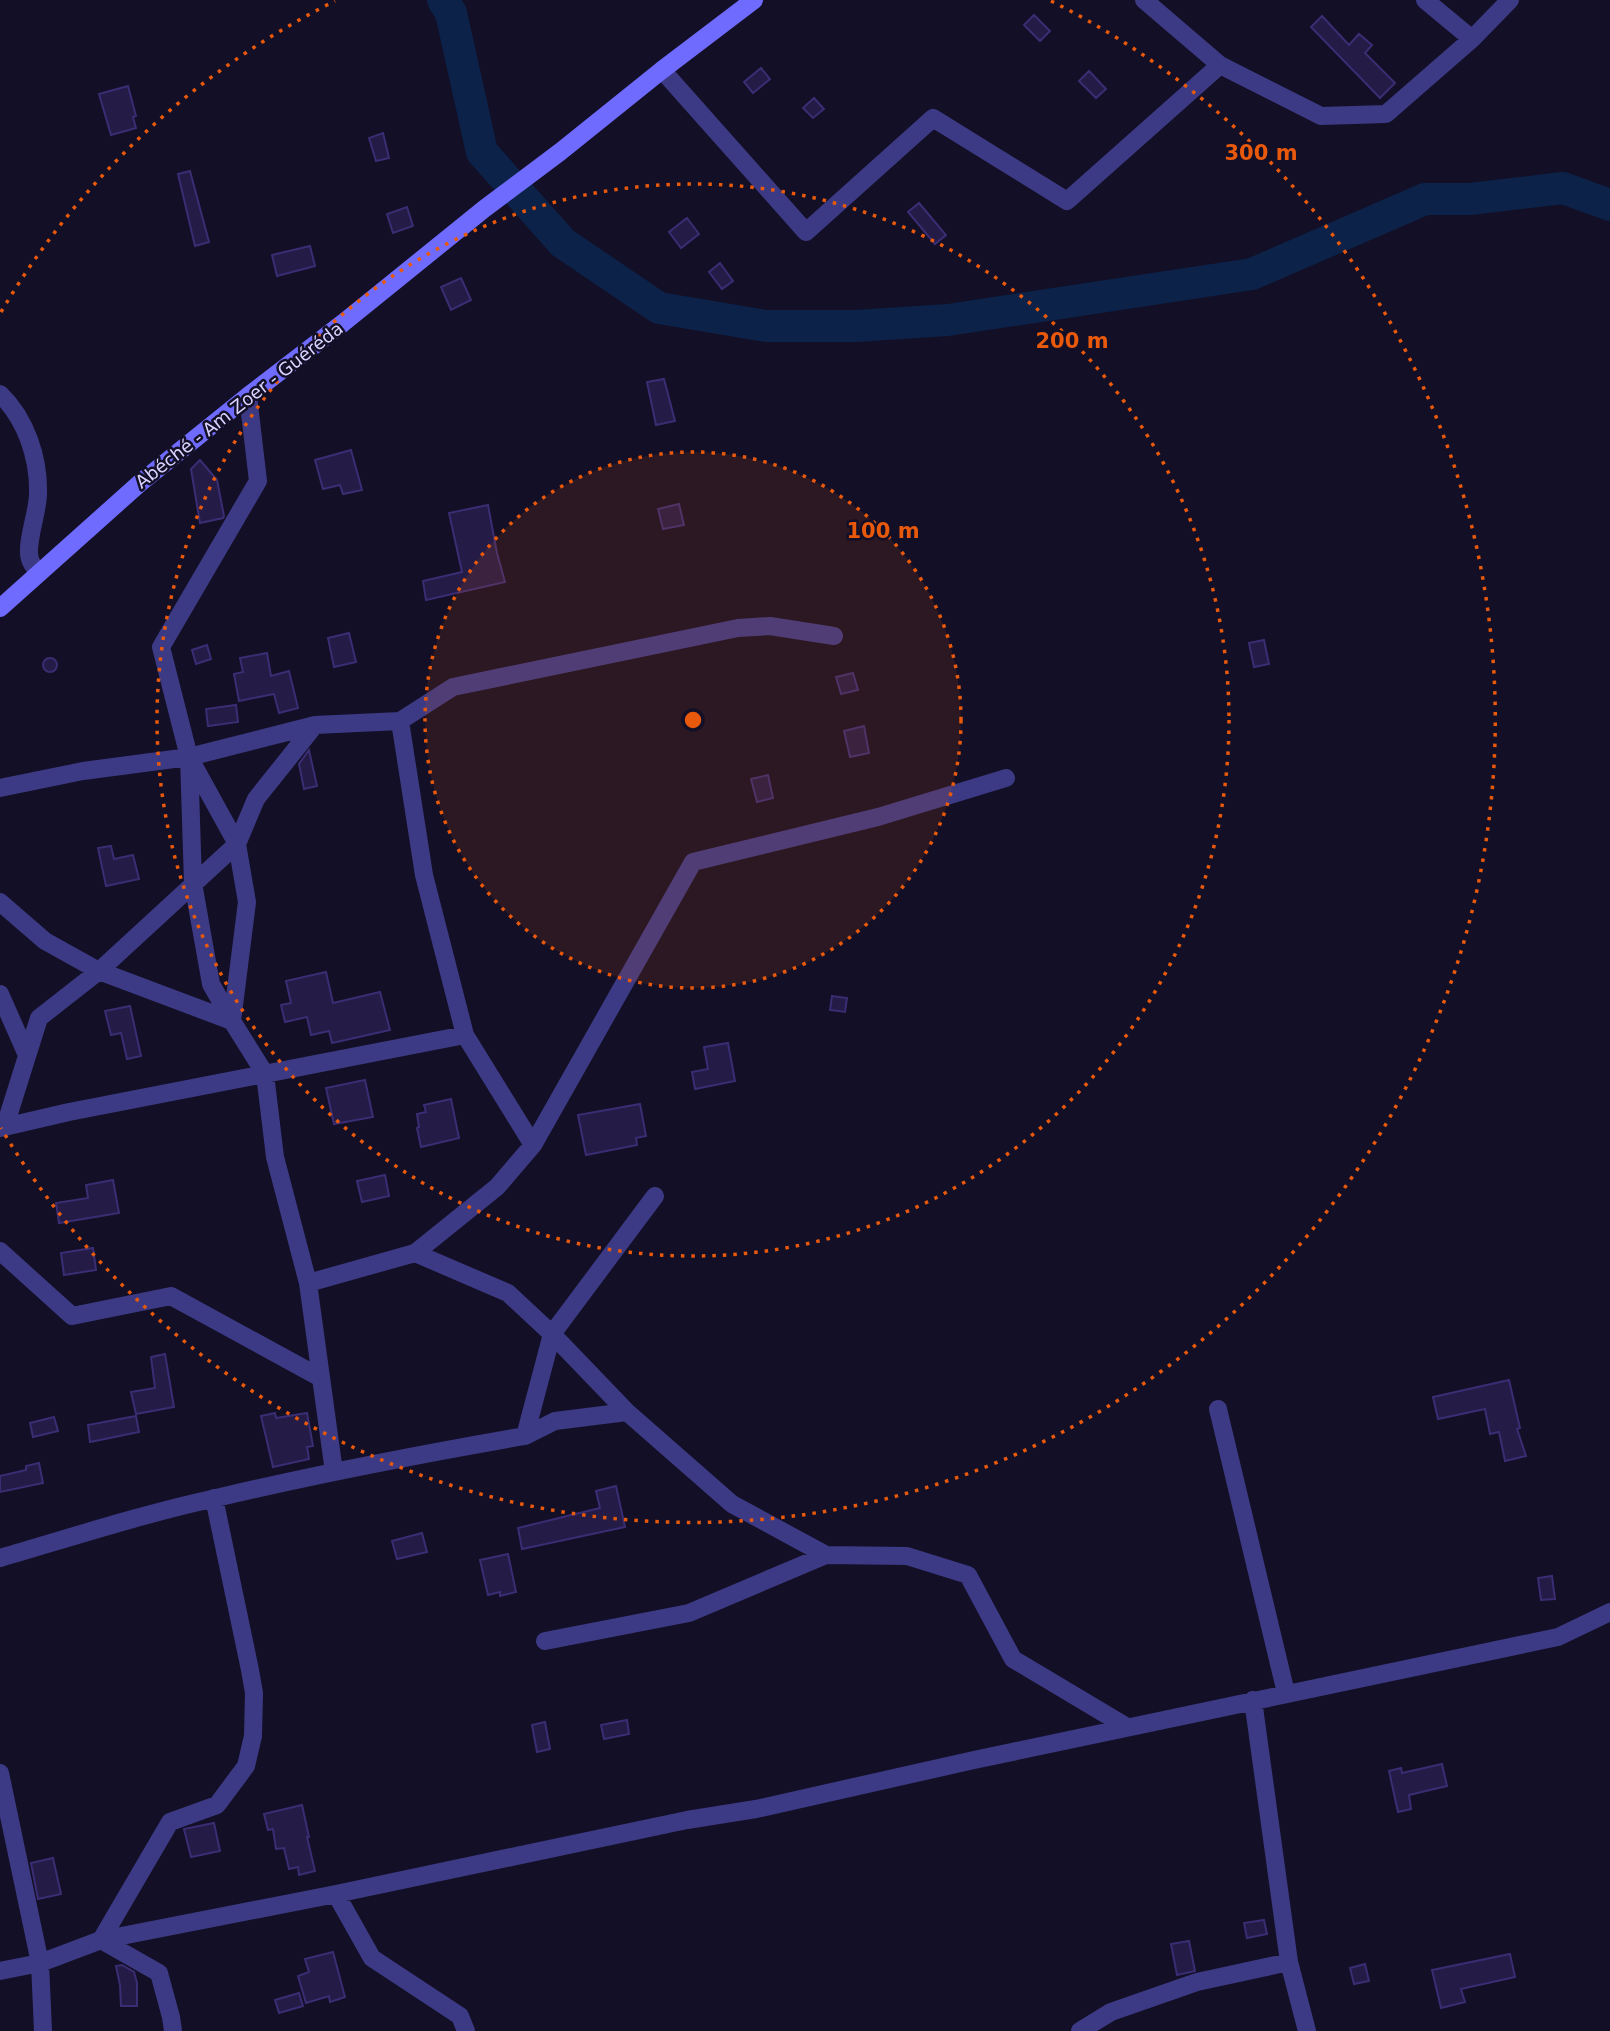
<svg xmlns="http://www.w3.org/2000/svg" width="1610" height="2031" font-family="'DejaVu Sans',sans-serif">
<style>
.lines{fill:none;stroke-linecap:round;stroke-linejoin:round}
.river{stroke:#0c2248;stroke-width:32}
.building{fill:#241b47;stroke:#3b2d73;stroke-width:2}
.minor{stroke:#3d3a85;stroke-width:18}
.secondary{stroke:#6f6bff;stroke-width:18}
.ring{fill:none;stroke:#e8590c;stroke-width:3.5;stroke-dasharray:3.5 7}
.labels{text-anchor:middle;dominant-baseline:central;stroke-width:5;stroke-linejoin:round;paint-order:stroke}
.street-label{font-size:18px;fill:#d9d4ff;stroke:#130f26}
.centre{fill:#e8590c;stroke:#130f26;stroke-width:3.5}
.ring-label{font-size:21px;text-anchor:middle;font-weight:bold;fill:#e8590c;stroke:#130f26;stroke-width:5;stroke-linejoin:round;paint-order:stroke}
</style>
<rect width="100%" height="100%" fill="#130f26"/>
<g class="lines">
<!-- river -->
<path class="river" d="M 443,0 L 451,13 L 482,152 L 563,243 L 659,308 L 766,326 L 856,326 L 948,320 L 1252,274 L 1425,199 L 1470,199 L 1563,188 L 1610,205"/>
</g>
<!-- building -->
<path class="building" d="M 1034,15 L 1050,31 L 1040,41 L 1024,25 Z
M 1322,16 L 1349,45 L 1359,34 L 1372,45 L 1365,53 L 1395,83 L 1380,98 L 1311,27 Z
M 761,68 L 770,79 L 753,93 L 744,82 Z
M 1089,71 L 1106,89 L 1096,98 L 1079,81 Z
M 128,86 L 136,116 L 133,117 L 136,128 L 111,135 L 99,94 Z
M 814,98 L 824,109 L 813,118 L 803,108 Z
M 383,133 L 389,158 L 376,161 L 369,138 Z
M 190,171 L 209,242 L 195,246 L 178,174 Z
M 919,203 L 946,235 L 935,244 L 908,212 Z
M 407,207 L 413,226 L 393,233 L 387,214 Z
M 687,218 L 699,234 L 681,248 L 669,232 Z
M 310,246 L 315,266 L 277,276 L 272,255 Z
M 720,263 L 733,281 L 722,289 L 709,272 Z
M 461,278 L 471,300 L 451,310 L 441,287 Z
M 664,379 L 675,421 L 656,425 L 647,382 Z
M 351,450 L 362,490 L 343,494 L 340,485 L 323,489 L 315,460 Z
M 200,460 L 217,480 L 224,516 L 223,518 L 200,523 L 191,469 Z
M 679,504 L 684,525 L 663,529 L 658,509 Z
M 488,505 L 497,553 L 505,582 L 426,600 L 423,581 L 462,572 L 449,513 Z
M 349,633 L 356,662 L 334,667 L 328,638 Z
M 1264,640 L 1269,664 L 1254,667 L 1249,643 Z
M 207,645 L 211,659 L 196,664 L 192,650 Z
M 267,653 L 271,676 L 289,671 L 298,708 L 279,713 L 274,694 L 239,701 L 234,674 L 243,672 L 240,658 Z
M43 665a7 7 0 1 1 14 0a7 7 0 1 1-14 0Z
M 853,673 L 858,690 L 841,694 L 836,677 Z
M 236,705 L 238,722 L 208,726 L 206,709 Z
M 864,726 L 869,753 L 850,757 L 844,731 Z
M 309,750 L 317,786 L 304,789 L 299,764 Z
M 768,775 L 773,798 L 757,802 L 751,779 Z
M 111,846 L 114,859 L 133,855 L 139,879 L 106,886 L 98,848 Z
M 326,972 L 333,1003 L 380,992 L 390,1030 L 332,1043 L 329,1031 L 311,1035 L 307,1017 L 285,1022 L 281,1005 L 291,1003 L 286,981 Z
M 832,996 L 847,998 L 845,1012 L 830,1010 Z
M 130,1006 L 141,1056 L 127,1059 L 121,1033 L 111,1035 L 105,1011 Z
M 728,1043 L 735,1081 L 695,1089 L 692,1072 L 708,1069 L 704,1047 Z
M 365,1080 L 373,1117 L 334,1124 L 326,1088 Z
M 451,1099 L 459,1138 L 421,1147 L 417,1128 L 419,1127 L 417,1114 L 426,1112 L 424,1105 Z
M 640,1104 L 646,1136 L 636,1138 L 637,1145 L 586,1155 L 578,1115 Z
M 385,1175 L 389,1196 L 362,1202 L 357,1181 Z
M 113,1180 L 119,1213 L 59,1223 L 56,1203 L 88,1198 L 86,1185 Z
M 93,1248 L 96,1270 L 64,1275 L 61,1253 Z
M 165,1354 L 174,1407 L 136,1414 L 131,1392 L 155,1388 L 151,1357 Z
M 1509,1380 L 1520,1428 L 1517,1429 L 1526,1456 L 1505,1461 L 1499,1432 L 1490,1434 L 1485,1409 L 1438,1419 L 1433,1397 Z
M 275,1413 L 276,1418 L 307,1413 L 313,1446 L 307,1447 L 309,1459 L 273,1467 L 261,1416 Z
M 136,1416 L 139,1432 L 90,1442 L 88,1425 Z
M 54,1417 L 58,1431 L 33,1437 L 30,1423 Z
M 39,1463 L 43,1483 L 0,1492 L 0,1476 L 26,1470 L 26,1466 Z
M 616,1486 L 625,1527 L 522,1549 L 518,1528 L 600,1508 L 596,1491 Z
M 422,1533 L 427,1552 L 397,1559 L 392,1541 Z
M 508,1554 L 516,1592 L 500,1596 L 500,1592 L 488,1595 L 480,1560 Z
M 1552,1576 L 1555,1599 L 1541,1600 L 1538,1578 Z
M 627,1720 L 629,1734 L 604,1739 L 601,1725 Z
M 545,1722 L 550,1749 L 537,1752 L 532,1725 Z
M 1442,1764 L 1447,1786 L 1409,1795 L 1411,1809 L 1398,1812 L 1389,1771 L 1401,1768 L 1402,1773 Z
M 302,1805 L 309,1837 L 307,1837 L 315,1871 L 299,1875 L 298,1867 L 289,1869 L 284,1848 L 276,1849 L 273,1829 L 268,1830 L 264,1814 Z
M 214,1823 L 220,1851 L 191,1857 L 184,1829 Z
M 53,1858 L 61,1894 L 38,1899 L 31,1863 Z
M 1264,1920 L 1267,1934 L 1247,1938 L 1244,1923 Z
M 1189,1941 L 1195,1971 L 1177,1975 L 1171,1944 Z
M 333,1952 L 345,1997 L 330,2002 L 329,1996 L 306,2003 L 298,1976 L 309,1972 L 305,1959 Z
M 1510,1954 L 1515,1977 L 1461,1989 L 1465,2002 L 1441,2008 L 1432,1970 Z
M 1365,1964 L 1369,1981 L 1354,1984 L 1350,1968 Z
M 122,1965 L 134,1972 L 137,1983 L 137,2006 L 121,2006 L 120,1985 L 116,1966 Z
M 299,1993 L 303,2006 L 279,2013 L 275,2000 Z"/>
<g class="lines">
<!-- minor -->
<path class="minor" d="M 1144,0 L 1220,65 L 1321,116 L 1386,114 L 1472,39 L 1510,0
M 1425,0 L 1472,39
M 662,70 L 806,232 L 933,118 L 1067,201 L 1220,65
M 0,394 C 26,419 39,458 38,494 C 38,512 25,545 30,559 C 31,564 36,569 39,573
M 248,396 L 258,481 L 161,647 L 189,757 L 237,844 L 247,902 L 232,1021 L 265,1074 L 275,1157 L 308,1283 L 334,1472
M 400,721 L 424,875 L 465,1035 L 533,1145
M 189,757 L 315,725 L 400,721 L 453,687 L 738,628 L 770,626 L 834,636
M 0,788 L 83,771 L 189,757 L 193,883 L 211,984 L 232,1021
M 0,902 L 45,941 L 99,971 L 232,1021
M 0,994 L 27,1055
M 5,1126 L 39,1018 L 99,971 L 237,844 L 256,799 L 315,725
M 0,1128 L 69,1112 L 465,1035
M 0,1251 L 72,1316 L 171,1296 L 321,1378
M 415,1253 L 497,1187 L 533,1145 L 693,862 L 878,817 L 1006,778
M 308,1283 L 415,1253 L 508,1293 L 552,1334 L 627,1412
M 1218,1409 L 1286,1693
M 525,1436 L 555,1421 L 627,1412 L 732,1504 L 826,1555 L 907,1556 L 968,1575 L 1013,1659 L 1127,1727
M 0,1558 C 72,1537 143,1514 216,1498 C 318,1474 421,1454 525,1436 L 552,1334 L 655,1196
M 545,1641 L 689,1613 L 826,1555
M 1253,1700 L 1289,1962 L 1307,2031
M 0,1773 L 40,1963 L 43,2031
M 336,1894 L 372,1958 L 460,2016 L 466,2031
M 101,1940 L 170,1822 L 217,1805 L 246,1766 L 253,1736 L 254,1693 L 250,1670 L 214,1498
M 101,1940 L 159,1973 L 171,2017 L 173,2031
M 0,1971 L 40,1963 L 101,1940 L 336,1894 L 687,1820 L 756,1809 L 974,1760 L 1558,1637 L 1610,1612
M 1080,2031 L 1111,2012 L 1197,1982 L 1289,1962"/>
<!-- secondary -->
<path class="secondary" d="M 0,608 L 140,483 L 248,396 L 343,323 L 484,209 L 560,152 L 662,70 L 754,0"/>
</g>
<!-- distance rings -->
<circle cx="693" cy="720" r="268" fill="#e8590c" fill-opacity=".12"/>
<g class="ring">
<circle cx="693" cy="720" r="268"/>
<circle cx="693" cy="720" r="536"/>
<path d="M1 312A803 803 0 0 1 335 1M1051 1A803 803 0 1 1 1 1128"/>
</g>
<g class="labels">
<!-- street labels -->
<g class="street-label">
<text transform="translate(239 405) rotate(-38)">Abéché - Am Zoer - Guéréda</text>
</g>
</g>
<circle cx="693" cy="720" r="10" class="centre"/>
<g class="ring-label">
<text x="1261" y="160">300 m</text>
<text x="1072" y="348">200 m</text>
<text x="883" y="538">100 m</text>
</g>
</svg>
